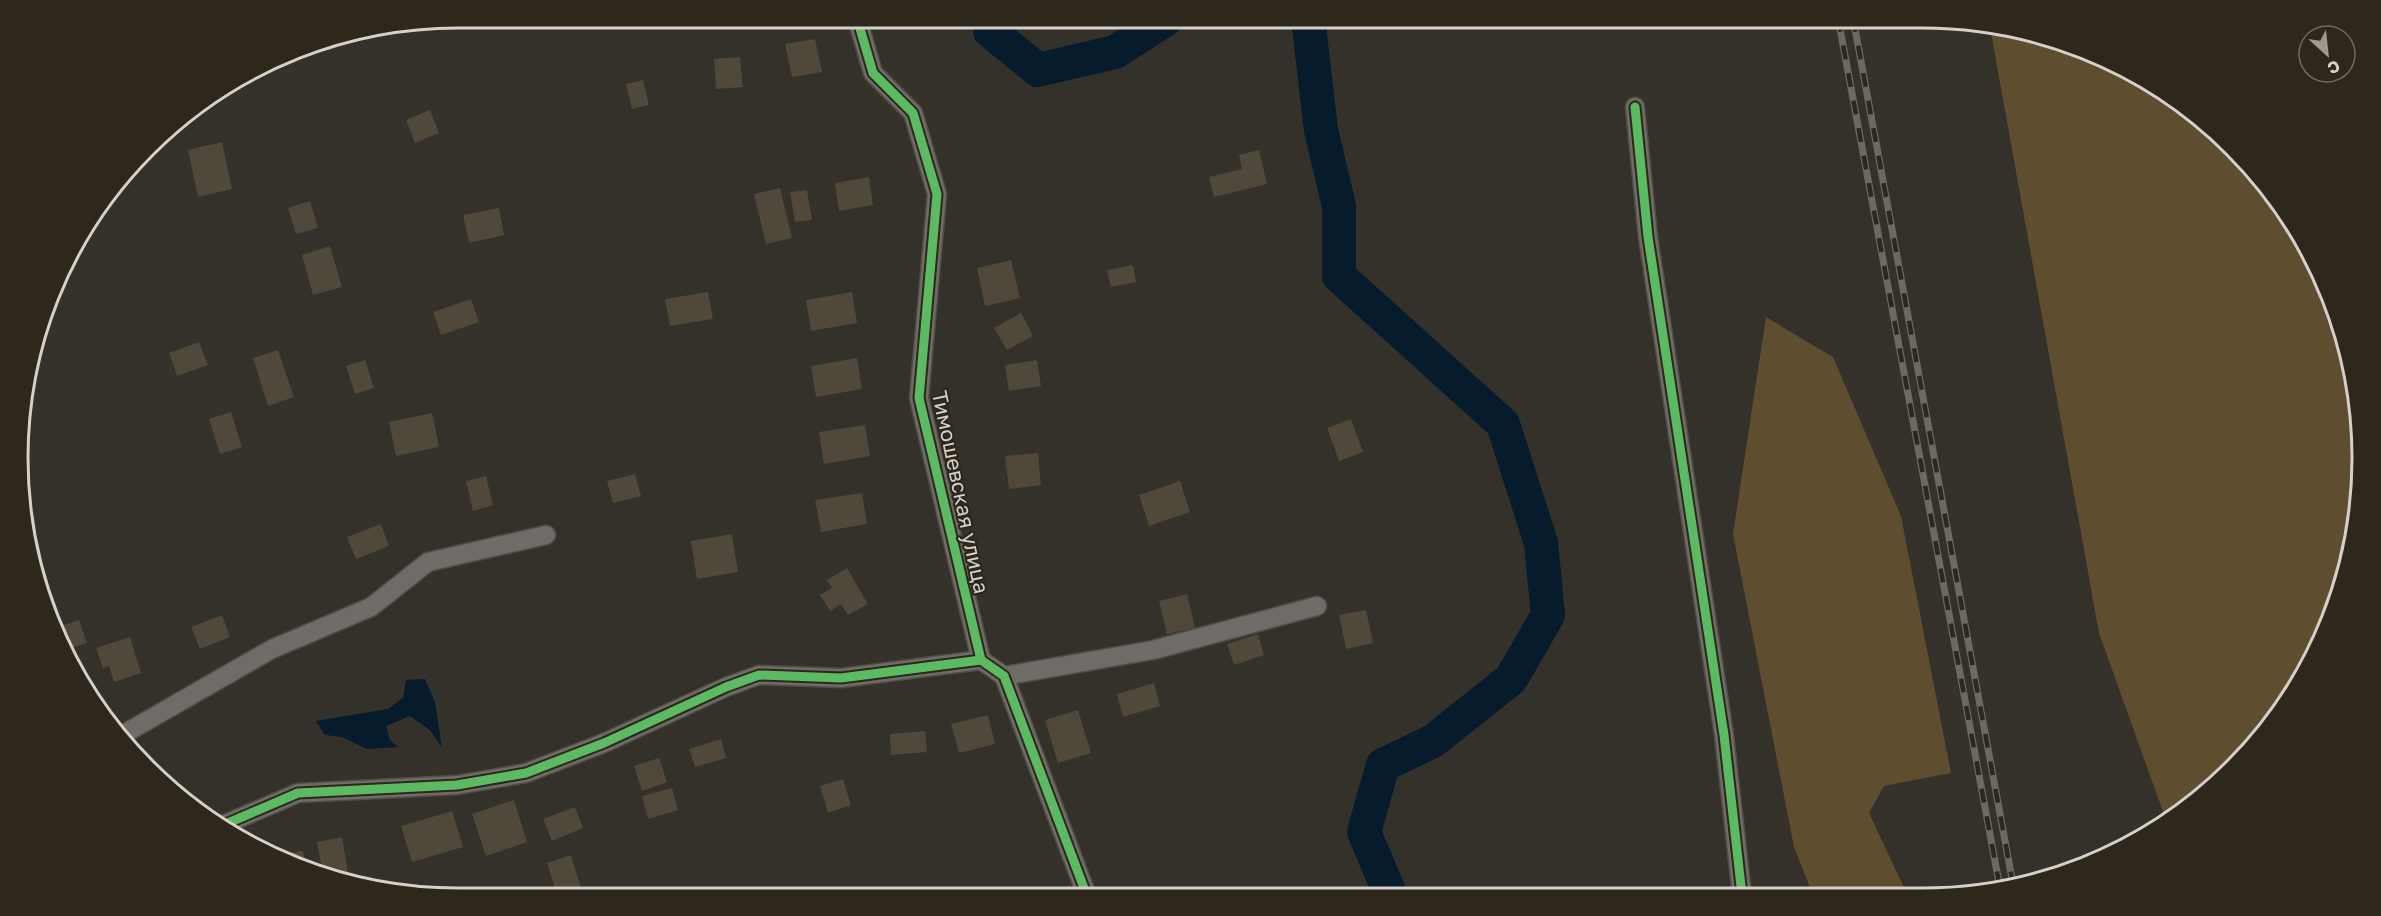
<svg xmlns="http://www.w3.org/2000/svg" width="2381" height="916" font-family="'Golos Text',sans-serif">
<style>
.green{fill:#5f4d30}
.water{fill:#061b2b}
.lines{fill:none;stroke-linecap:round;stroke-linejoin:round}
.river{stroke:#061b2b;stroke-width:34}
.building{fill:#4f483b}
.minor-casing{stroke:#4f4c47;stroke-width:21}
.minor{stroke:#6f6c67;stroke-width:18}
.rail-casing{stroke:#6c6965;stroke-width:7}
.rail{stroke:#2d271c;stroke-width:4.5;stroke-dasharray:14;stroke-linecap:butt}
.cycleway-casing{stroke:#2d271c;stroke-width:13}
.cycleway{stroke:#5cba63;stroke-width:9}
.labels{text-anchor:middle;dominant-baseline:central;stroke-width:4.5;stroke-linejoin:round;paint-order:stroke}
.street-label{font-size:21px;fill:#d5d0c9;stroke:#2d271c}
.rim{fill:none;stroke:#d5d0c9;stroke-width:3}
</style>
<rect width="100%" height="100%" fill="#34302a"/>
<!-- green -->
<path class="green" d="M 1990,27 L 2037,33 L 2118,64 L 2191,109 L 2254,168 L 2304,238 L 2340,317 L 2359,401 L 2362,487 L 2348,572 L 2304,678 L 2213,789 L 2166,820 L 2099,633 Z
M 1766,317 L 1833,357 L 1901,516 L 1951,773 L 1884,786 L 1869,813 L 1907,894 L 1813,895 L 1794,847 L 1733,534 Z"/>
<!-- water -->
<path class="water" d="M 425,679 L 435,702 L 442,748 L 430,730 L 410,716 L 386,726 L 390,740 L 398,747 L 367,749 L 342,737 L 325,735 L 316,721 L 388,709 L 403,698 L 406,680 Z"/>
<g class="lines">
<!-- river -->
<path class="river" d="M 995,18 L 990,31 L 1038,70 L 1115,52 L 1168,18
M 1308,18 L 1321,130 L 1339,206 L 1339,276 L 1503,424 L 1541,543 L 1548,615 L 1511,679 L 1433,741 L 1383,765 L 1364,832 L 1391,896"/>
</g>
<!-- building -->
<path class="building" d="M 815,39 L 822,72 L 792,77 L 785,44 Z
M 740,57 L 743,87 L 716,89 L 714,59 Z
M 264,65 L 267,74 L 240,82 L 238,77 Z
M 643,80 L 649,105 L 632,109 L 626,84 Z
M 430,110 L 439,133 L 415,143 L 406,120 Z
M 222,142 L 232,189 L 198,197 L 188,150 Z
M 1259,150 L 1267,184 L 1214,197 L 1209,177 L 1242,169 L 1239,155 Z
M 869,177 L 873,205 L 839,211 L 835,183 Z
M 780,188 L 792,238 L 766,244 L 754,194 Z
M 807,190 L 812,220 L 795,222 L 790,192 Z
M 310,201 L 318,228 L 296,234 L 288,208 Z
M 499,208 L 504,235 L 469,243 L 463,215 Z
M 330,246 L 342,287 L 313,295 L 302,255 Z
M 1011,260 L 1020,298 L 985,306 L 977,268 Z
M 1133,265 L 1136,282 L 1111,287 L 1107,270 Z
M 708,292 L 713,319 L 670,326 L 665,299 Z
M 852,292 L 857,323 L 811,331 L 806,300 Z
M 471,299 L 479,322 L 441,335 L 433,312 Z
M 1021,313 L 1033,336 L 1007,350 L 994,328 Z
M 199,342 L 208,365 L 177,376 L 169,353 Z
M 278,350 L 294,397 L 268,406 L 253,358 Z
M 857,358 L 862,389 L 816,397 L 811,366 Z
M 365,360 L 374,388 L 355,394 L 346,366 Z
M 1037,360 L 1041,386 L 1009,391 L 1005,365 Z
M 231,412 L 242,447 L 220,454 L 209,419 Z
M 432,413 L 439,447 L 396,456 L 389,422 Z
M 1351,419 L 1363,452 L 1339,461 L 1327,428 Z
M 865,425 L 870,456 L 824,464 L 819,432 Z
M 1038,453 L 1041,485 L 1009,489 L 1005,456 Z
M 635,474 L 641,496 L 613,503 L 607,481 Z
M 486,476 L 493,505 L 473,511 L 466,481 Z
M 1180,481 L 1190,512 L 1149,526 L 1139,495 Z
M 862,493 L 867,524 L 821,532 L 815,500 Z
M 381,524 L 389,546 L 356,559 L 347,537 Z
M 732,534 L 738,572 L 697,579 L 691,541 Z
M 847,568 L 868,604 L 848,615 L 841,604 L 830,611 L 820,595 L 832,588 L 827,580 Z
M 1187,594 L 1195,628 L 1167,634 L 1159,601 Z
M 1366,610 L 1373,643 L 1346,649 L 1339,615 Z
M 222,615 L 230,637 L 200,649 L 191,627 Z
M 79,620 L 87,643 L 65,650 L 58,627 Z
M 1258,634 L 1264,655 L 1234,665 L 1227,644 Z
M 130,637 L 141,673 L 114,682 L 109,666 L 103,668 L 96,648 Z
M 1154,683 L 1160,706 L 1123,717 L 1117,694 Z
M 1078,710 L 1091,753 L 1058,763 L 1045,720 Z
M 988,715 L 995,744 L 959,753 L 951,724 Z
M 925,731 L 927,752 L 891,755 L 890,734 Z
M 721,739 L 726,758 L 695,767 L 689,749 Z
M 659,758 L 667,782 L 642,791 L 634,766 Z
M 843,779 L 851,805 L 828,813 L 820,786 Z
M 672,788 L 678,810 L 648,819 L 642,796 Z
M 514,800 L 527,842 L 486,856 L 472,814 Z
M 575,807 L 583,828 L 552,841 L 543,819 Z
M 452,811 L 463,847 L 412,862 L 401,826 Z
M 342,837 L 349,878 L 336,880 L 323,875 L 317,842 Z
M 303,851 L 306,869 L 284,861 L 283,854 Z
M 571,855 L 584,898 L 558,898 L 547,863 Z"/>
<g class="lines">
<defs>
<path id="minor" d="M 857,18 L 873,73 L 913,113 L 937,194 L 919,398 L 981,660 L 1004,676 L 1087,896
M 1635,107 L 1648,237 L 1724,735 L 1742,895
M 1004,676 L 1153,650 L 1317,606
M 122,735 L 272,649 L 371,607 L 428,562 L 546,535
M 221,826 L 298,793 L 457,785 L 526,773 L 604,743 L 726,687 L 759,675 L 841,678 L 981,660"/>
</defs>
<!-- minor casing -->
<use href="#minor" class="minor-casing"/>
<!-- minor -->
<use href="#minor" class="minor"/>
<defs>
<path id="rail" d="M 1838,18 L 2000,888
M 1853,18 L 2013,884"/>
</defs>
<!-- rail casing -->
<use href="#rail" class="rail-casing"/>
<!-- rail -->
<use href="#rail" class="rail"/>
<defs>
<path id="cycleway" d="M 857,18 L 873,73 L 913,113 L 937,194 L 919,398 L 981,660 L 1004,676 L 1087,896
M 1635,107 L 1648,237 L 1724,735 L 1742,895
M 221,826 L 298,793 L 457,785 L 526,773 L 604,743 L 726,687 L 759,675 L 841,678 L 981,660"/>
</defs>
<!-- cycleway casing -->
<use href="#cycleway" class="cycleway-casing"/>
<!-- cycleway -->
<use href="#cycleway" class="cycleway"/>
</g>
<g class="labels">
<!-- street labels -->
<g class="street-label">
<text transform="translate(961 492) rotate(78)">Тимошевская улица</text>
</g>
</g>
<!-- crop -->
<path d="M0 0H2381V916H0ZM458 28H1922A430 430 0 0 1 2352 458V458A430 430 0 0 1 1922 888H458A430 430 0 0 1 28 458V458A430 430 0 0 1 458 28Z" fill="#2d271c" fill-rule="evenodd"/>
<path class="rim" d="M458 28H1922A430 430 0 0 1 2352 458V458A430 430 0 0 1 1922 888H458A430 430 0 0 1 28 458V458A430 430 0 0 1 458 28Z"/>
<!-- north arrow -->
<g transform="translate(2327 54) rotate(153)"><circle r="28" fill="#2d271c" stroke="#706b61" stroke-width="1.5"/>
<path d="M0-4.5L10 22L0 15L-10 22Z" fill="#9d9891"/>
<text y="-9" font-size="16" font-weight="bold" text-anchor="middle" fill="#d5d0c9">С</text>
</g>
</svg>
